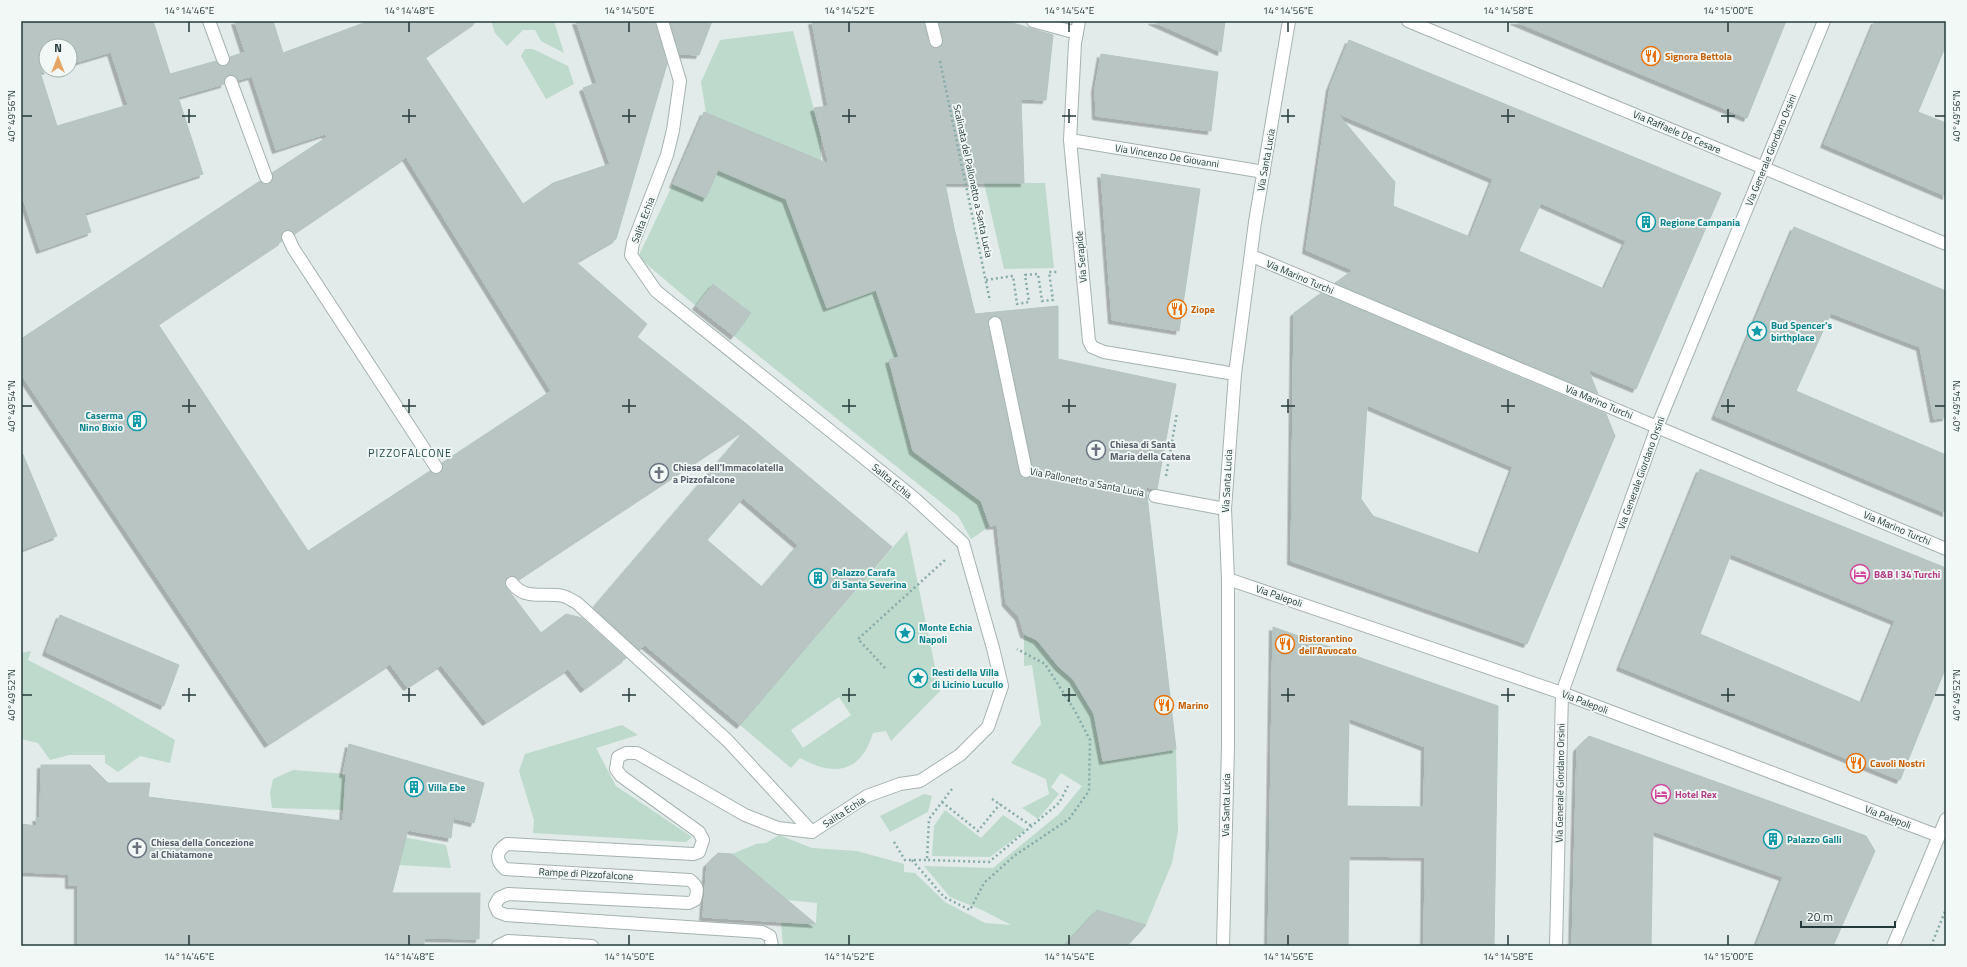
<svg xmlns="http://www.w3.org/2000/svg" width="1967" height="967" font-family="'Titillium Web',sans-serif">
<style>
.green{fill:#bddacc;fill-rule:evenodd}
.building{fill:#b8c5c3;stroke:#b5c4c1;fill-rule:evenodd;filter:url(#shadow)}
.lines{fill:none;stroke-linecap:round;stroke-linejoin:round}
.service-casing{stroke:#a5b2b1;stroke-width:14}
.pedestrian-casing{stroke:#a5b2b1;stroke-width:14}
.minor-casing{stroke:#a5b2b1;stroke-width:14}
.tertiary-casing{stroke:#a5b2b1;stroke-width:14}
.path{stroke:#85aba9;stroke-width:2.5;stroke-dasharray:2 3;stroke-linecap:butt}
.service{stroke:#fff;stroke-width:12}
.pedestrian{stroke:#fff;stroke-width:12}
.minor{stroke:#fff;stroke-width:12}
.tertiary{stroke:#fff;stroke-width:12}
.ticks{fill:none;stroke:#243a3a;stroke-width:1.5}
.labels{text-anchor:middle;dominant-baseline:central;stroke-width:3.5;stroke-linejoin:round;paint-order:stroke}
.food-label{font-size:10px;font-weight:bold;fill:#c56008;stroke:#f2f8f6;text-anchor:start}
.street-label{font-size:10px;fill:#243a3a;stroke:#f2f8f6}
.culture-label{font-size:10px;font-weight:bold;fill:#0d838f;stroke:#f2f8f6;text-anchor:start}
.worship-label{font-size:10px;font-weight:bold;fill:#5b616d;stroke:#f2f8f6;text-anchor:start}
.hotel-label{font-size:10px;font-weight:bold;fill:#b23c85;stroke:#f2f8f6;text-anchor:start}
.neighbourhood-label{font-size:11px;letter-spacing:1px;fill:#224a4a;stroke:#f2f8f6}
.neatline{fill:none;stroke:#243a3a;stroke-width:1.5}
.ticks-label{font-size:10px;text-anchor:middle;fill:#243a3a}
</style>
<defs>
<filter id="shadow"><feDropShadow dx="-3.5" dy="3.5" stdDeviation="0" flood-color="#0004"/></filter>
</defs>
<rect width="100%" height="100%" fill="#e2ebe9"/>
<!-- green -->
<path class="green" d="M 491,21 L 554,21 L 564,53 L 541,41 L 535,30 L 523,30 L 507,46 L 495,33 Z
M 793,31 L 821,136 L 821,161 L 843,200 L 827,308 L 876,290 L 899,357 L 889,360 L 913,451 L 981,501 L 990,526 L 971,539 L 958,516 L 734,336 L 751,313 L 714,284 L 696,306 L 638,257 L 673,184 L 706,198 L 718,170 L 801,205 L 706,113 L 701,82 L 720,40 Z
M 525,49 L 533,49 L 568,66 L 574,84 L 546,99 L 521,56 Z
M 984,183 L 1045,183 L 1054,268 L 1004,269 Z
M 907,531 L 940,691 L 891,741 L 886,731 L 873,733 C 861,773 834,777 800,758 L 791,768 L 740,725 ZM 839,697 L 851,715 L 803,748 L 791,730 Z
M 1024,634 L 1037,640 L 1059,667 L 1073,679 L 1094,714 L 1103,761 L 1176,749 L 1178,831 L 1172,863 L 1146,925 L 1097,910 L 1064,946 L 783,946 L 781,922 L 816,924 L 817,903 L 786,900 L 732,854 L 756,844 L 766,843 L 779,835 L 812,848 L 857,851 L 904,864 L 904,872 L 915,873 L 945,902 L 985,923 L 1011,925 L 982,910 L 950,897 L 924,866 L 993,868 L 1059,814 L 1082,786 L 1061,773 L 1051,787 L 1059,794 L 1038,819 L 1022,808 L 1049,794 L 1046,779 L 1011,763 L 1041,724 L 1032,665 L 1024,666 Z
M 31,651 L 28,660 L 110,702 L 175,740 L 170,763 L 140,756 L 118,772 L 105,763 L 105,755 L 69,755 L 50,760 L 38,743 L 21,739 L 21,653 Z
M 622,725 L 638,735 L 596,748 L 616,786 L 692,837 L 686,842 L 533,833 L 534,820 L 519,771 L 525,754 Z
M 293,770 L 346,774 L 344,810 L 272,808 L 270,793 L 273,779 Z
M 924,794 L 932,796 L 928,812 L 890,832 L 880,816 Z
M 945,810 L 981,838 L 1003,815 L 1026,830 L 990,857 L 932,856 L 934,826 Z
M 376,832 L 446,845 L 451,868 L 399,865 Z"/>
<!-- building -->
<path class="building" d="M 21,21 L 153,21 L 170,74 L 216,61 L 219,65 L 225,66 L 229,63 L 230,57 L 245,52 L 235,21 L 273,21 L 283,53 L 369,21 L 477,21 L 425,57 L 523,204 L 553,183 L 610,164 L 583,88 L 597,83 L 576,21 L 655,21 L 667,64 L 616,239 L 576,262 L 647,324 L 637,337 L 749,426 L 892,547 L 740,725 L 645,645 L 639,649 L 593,608 L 748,427 L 518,579 L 511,576 L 505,580 L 506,587 L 541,633 L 566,614 L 582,618 L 626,658 L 584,689 L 568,669 L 486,722 L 441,665 L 407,687 L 390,664 L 268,744 L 21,374 L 21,339 L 260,181 L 264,184 L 269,184 L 273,179 L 272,173 L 327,137 L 325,134 L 276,150 L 252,76 L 238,80 L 233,75 L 228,75 L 225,78 L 224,84 L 178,97 L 203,174 L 85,213 L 91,232 L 40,250 L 21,192 ZM 46,46 L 70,46 L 70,64 L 111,52 L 128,105 L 57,126 L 40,72 L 48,70 L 46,70 ZM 406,157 L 551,391 L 442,463 L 443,470 L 440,473 L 433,474 L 430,471 L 308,551 L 158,324 L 282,241 L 281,236 L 285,230 L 289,230 L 294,233 ZM 743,498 L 798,545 L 762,587 L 707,540 Z
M 670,21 L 712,21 L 699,55 L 680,54 Z
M 812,21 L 924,21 L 929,43 L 934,48 L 941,47 L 943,43 L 939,21 L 1006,21 L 1053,35 L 1046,100 L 1021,99 L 1024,183 L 945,183 L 954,228 L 975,314 L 1058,306 L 1058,359 L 1176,384 L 1157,489 L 1146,487 L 1176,749 L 1103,761 L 1094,714 L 1073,679 L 1059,667 L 1037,640 L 1024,634 L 1019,617 L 1006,603 L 997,525 L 990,526 L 981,501 L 913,451 L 889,360 L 899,357 L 876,290 L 827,308 L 786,199 L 718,170 L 706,198 L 673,184 L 704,112 L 829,164 L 814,108 L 828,106 ZM 993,316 L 998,316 L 1002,321 L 1033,469 L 1033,474 L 1028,478 L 1023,478 L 1019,473 L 988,325 L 988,320 Z
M 1152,21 L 1225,21 L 1221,52 Z
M 1514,21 L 1786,21 L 1747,118 Z
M 1875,21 L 1946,21 L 1946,45 L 1918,112 L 1946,123 L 1946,196 L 1824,144 Z
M 1349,40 L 1721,193 L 1636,389 L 1588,369 L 1598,394 L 1335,283 L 1353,270 L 1306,250 L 1330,87 ZM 1337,113 L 1493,179 L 1470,237 L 1393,206 L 1395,182 ZM 1541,203 L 1626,241 L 1604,289 L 1519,251 Z
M 1101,54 L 1218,72 L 1211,131 L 1096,116 L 1095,89 Z
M 1101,174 L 1200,189 L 1179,331 L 1112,320 Z
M 1794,227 L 1946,291 L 1946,417 L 1934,419 L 1920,347 L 1831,313 L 1796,391 L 1946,455 L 1946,513 L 1715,416 Z
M 713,284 L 751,313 L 734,336 L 696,306 Z
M 1321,293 L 1606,414 L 1615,436 L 1527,644 L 1291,561 L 1294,313 ZM 1367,405 L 1513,467 L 1480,554 L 1373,516 L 1361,499 Z
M 21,450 L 57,536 L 21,550 Z
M 1700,469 L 1946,568 L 1946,667 L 1900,780 L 1620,667 ZM 1731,554 L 1895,621 L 1862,703 L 1700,634 Z
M 60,615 L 179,665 L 164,706 L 46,652 Z
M 1273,627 L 1498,706 L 1494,946 L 1424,946 L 1425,857 L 1349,856 L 1348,946 L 1268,946 ZM 1349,718 L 1425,747 L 1424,807 L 1347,806 Z
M 1589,736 L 1866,836 L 1875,851 L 1833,946 L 1756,946 L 1783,877 L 1653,831 L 1651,946 L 1572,946 L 1577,748 Z
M 349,744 L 484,783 L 474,823 L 453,818 L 451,838 L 408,830 L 392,893 L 480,893 L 479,939 L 424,938 L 424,946 L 78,946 L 78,885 L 69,885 L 69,874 L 21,872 L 21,824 L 37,826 L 36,818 L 40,818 L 41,765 L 90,765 L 108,783 L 150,783 L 148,797 L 343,821 L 346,774 L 343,774 Z
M 718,853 L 732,854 L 816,924 L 703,917 L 707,864 Z
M 1097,910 L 1146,925 L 1127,946 L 1064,946 Z"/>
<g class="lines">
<defs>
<path id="service" d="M 209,21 L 223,59
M 231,82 L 266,177
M 288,237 L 293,248 L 436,467
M 512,583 C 525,601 545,592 563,596 C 568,597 573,601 577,603 L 728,741 L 812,832"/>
<path id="pedestrian" d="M 1033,21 L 1077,33
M 1408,21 L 1764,168
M 995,323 L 1026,471
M 1155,496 L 1225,509"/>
<path id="minor" d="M 662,21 L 680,81 L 673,130 L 667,155 L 633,243 L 631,255 L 656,291 L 914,498 L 963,543 L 993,648 L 1002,686 L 988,727 L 960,755 L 920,781 L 900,784 L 867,796 L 812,832 L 778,828 L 745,815 L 637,753 L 626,753 L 618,757 L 616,769 L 621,776 L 699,832 L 703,840 L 699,852 L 693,854 L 507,844 C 496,851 495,860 505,869 L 690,880 C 698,886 698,890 695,900 L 689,903 L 508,894 L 499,898 L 495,905 L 498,912 L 506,915 L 762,932 L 770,936 L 772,946
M 931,21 L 936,41
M 1079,21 L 1075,43 L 1070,140 L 1089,341 L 1092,347 L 1104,352 L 1235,374
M 1070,140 L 1264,172
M 1764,168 L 1946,244
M 1252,256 L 1946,549
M 1228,579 L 1562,693 L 1939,836
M 498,946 L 508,941 L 592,946
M 1223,946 L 1228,746 L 1228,579 L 1225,509 L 1235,374 L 1255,222 L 1289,21
M 1556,946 L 1562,693 L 1657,427 L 1824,21"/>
<path id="tertiary" d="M 1893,946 L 1946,819"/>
</defs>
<!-- service casing -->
<use href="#service" class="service-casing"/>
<!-- pedestrian casing -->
<use href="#pedestrian" class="pedestrian-casing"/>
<!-- minor casing -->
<use href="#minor" class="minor-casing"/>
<!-- tertiary casing -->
<use href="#tertiary" class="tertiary-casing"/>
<!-- path -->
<path class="path" d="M 940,61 L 990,301
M 986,280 L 1013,276 L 1017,304 L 1029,302 L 1025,275 L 1038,274 L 1042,301 L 1053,300 L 1049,272 L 1059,272
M 1048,475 L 1133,491
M 1166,476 L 1177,413
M 885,668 L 858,639 L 945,560
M 952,789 L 929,819 L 927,860 L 989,862 L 1059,803 L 1068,786
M 992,799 L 1033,827
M 942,802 L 978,831 L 1000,804
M 894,842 L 905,860 L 927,860
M 912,860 L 944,897 L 970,910 L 984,883 L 1014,856 L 1069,819 L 1089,791 L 1090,740 L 1075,711 L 1045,664 L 1017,649
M 1931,946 L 1946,909"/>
<!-- service -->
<use href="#service" class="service"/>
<!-- pedestrian -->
<use href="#pedestrian" class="pedestrian"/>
<!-- minor -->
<use href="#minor" class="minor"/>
<!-- tertiary -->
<use href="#tertiary" class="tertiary"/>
</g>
<!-- ticks -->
<path class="ticks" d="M 189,22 L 189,32M 409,22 L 409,32M 629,22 L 629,32M 849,22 L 849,32M 1069,22 L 1069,32M 1288,22 L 1288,32M 1508,22 L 1508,32M 1728,22 L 1728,32M 189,109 L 189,123M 409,109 L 409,123M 629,109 L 629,123M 849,109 L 849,123M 1069,109 L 1069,123M 1288,109 L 1288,123M 1508,109 L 1508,123M 1728,109 L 1728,123M 22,116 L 32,116M 182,116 L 196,116M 402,116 L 416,116M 622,116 L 636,116M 842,116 L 856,116M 1062,116 L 1076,116M 1281,116 L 1295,116M 1501,116 L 1515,116M 1721,116 L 1735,116M 1935,116 L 1945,116M 189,399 L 189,413M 409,399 L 409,413M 629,399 L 629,413M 849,399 L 849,413M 1069,399 L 1069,413M 1288,399 L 1288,413M 1508,399 L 1508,413M 1728,399 L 1728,413M 22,406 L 32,406M 182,406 L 196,406M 402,406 L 416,406M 622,406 L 636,406M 842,406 L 856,406M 1062,406 L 1076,406M 1281,406 L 1295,406M 1501,406 L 1515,406M 1721,406 L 1735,406M 1935,406 L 1945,406M 189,688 L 189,702M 409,688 L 409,702M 629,688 L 629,702M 849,688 L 849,702M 1069,688 L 1069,702M 1288,688 L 1288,702M 1508,688 L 1508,702M 1728,688 L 1728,702M 22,695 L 32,695M 182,695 L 196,695M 402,695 L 416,695M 622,695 L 636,695M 842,695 L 856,695M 1062,695 L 1076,695M 1281,695 L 1295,695M 1501,695 L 1515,695M 1721,695 L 1735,695M 1935,695 L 1945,695M 189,935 L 189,945M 409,935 L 409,945M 629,935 L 629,945M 849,935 L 849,945M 1069,935 L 1069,945M 1288,935 L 1288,945M 1508,935 L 1508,945M 1728,935 L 1728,945"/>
<!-- icons -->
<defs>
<symbol id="restaurant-ring" viewBox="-11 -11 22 22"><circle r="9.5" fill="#f2f8f6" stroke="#e8710a" stroke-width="1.5"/><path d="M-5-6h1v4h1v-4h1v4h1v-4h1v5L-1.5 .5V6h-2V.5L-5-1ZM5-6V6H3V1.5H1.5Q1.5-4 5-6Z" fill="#e8710a"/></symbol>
<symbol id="building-ring" viewBox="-11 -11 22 22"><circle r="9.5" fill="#f2f8f6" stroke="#0f9aa8" stroke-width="1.5"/><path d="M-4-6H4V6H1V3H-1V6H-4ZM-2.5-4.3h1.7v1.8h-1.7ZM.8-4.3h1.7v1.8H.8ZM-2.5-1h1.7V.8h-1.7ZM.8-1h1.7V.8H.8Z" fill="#0f9aa8"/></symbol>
<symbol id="sight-ring" viewBox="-11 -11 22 22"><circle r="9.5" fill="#f2f8f6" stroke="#0f9aa8" stroke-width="1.5"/><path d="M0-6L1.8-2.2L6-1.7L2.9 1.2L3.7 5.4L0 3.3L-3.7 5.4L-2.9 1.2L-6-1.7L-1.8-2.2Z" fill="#0f9aa8"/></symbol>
<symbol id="church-ring" viewBox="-11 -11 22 22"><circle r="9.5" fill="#f2f8f6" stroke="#6b7280" stroke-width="1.5"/><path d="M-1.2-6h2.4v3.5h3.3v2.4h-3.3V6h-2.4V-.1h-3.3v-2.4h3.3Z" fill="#6b7280"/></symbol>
<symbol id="hotel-ring" viewBox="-11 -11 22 22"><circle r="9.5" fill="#f2f8f6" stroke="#d1479c" stroke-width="1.5"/><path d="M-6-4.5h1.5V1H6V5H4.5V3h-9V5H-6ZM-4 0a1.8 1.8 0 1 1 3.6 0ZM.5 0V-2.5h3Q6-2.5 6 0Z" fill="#d1479c"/></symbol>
</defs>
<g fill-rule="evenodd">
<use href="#restaurant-ring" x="1640" y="45" width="22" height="22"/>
<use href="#building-ring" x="1635" y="211" width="22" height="22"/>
<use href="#restaurant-ring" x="1166" y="298" width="22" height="22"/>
<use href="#sight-ring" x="1746" y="320" width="22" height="22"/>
<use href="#building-ring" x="126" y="410" width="22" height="22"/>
<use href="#church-ring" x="1085" y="439" width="22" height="22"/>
<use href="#church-ring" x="648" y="462" width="22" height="22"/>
<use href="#hotel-ring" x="1849" y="563" width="22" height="22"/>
<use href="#building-ring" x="807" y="567" width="22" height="22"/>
<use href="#sight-ring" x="894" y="622" width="22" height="22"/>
<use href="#restaurant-ring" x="1274" y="633" width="22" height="22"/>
<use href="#sight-ring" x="907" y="667" width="22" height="22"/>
<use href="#restaurant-ring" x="1153" y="694" width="22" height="22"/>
<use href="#restaurant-ring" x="1845" y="752" width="22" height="22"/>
<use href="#building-ring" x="403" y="776" width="22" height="22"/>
<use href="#hotel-ring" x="1650" y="783" width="22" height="22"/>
<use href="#building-ring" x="1762" y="828" width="22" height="22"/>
<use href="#church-ring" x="126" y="837" width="22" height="22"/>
</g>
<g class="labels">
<!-- food labels -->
<g class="food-label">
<text x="1665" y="56">Signora Bettola</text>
<text x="1191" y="309">Ziope</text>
<text x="1299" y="638">Ristorantino<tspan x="1299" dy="12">dell'Avvocato</tspan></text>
<text x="1178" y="705">Marino</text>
<text x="1870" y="763">Cavoli Nostri</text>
</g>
<!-- street labels -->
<g class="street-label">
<text transform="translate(1677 132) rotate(23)">Via Raffaele De Cesare</text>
<text transform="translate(1771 150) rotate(-68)">Via Generale Giordano Orsini</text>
<text transform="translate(1167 156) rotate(9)">Via Vincenzo De Giovanni</text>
<text transform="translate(1266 160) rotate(-80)">Via Santa Lucia</text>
<text transform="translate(973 181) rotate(78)">Scalinata del Pallonetto a Santa Lucia</text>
<text transform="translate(643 220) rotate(-69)">Salita Echia</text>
<text transform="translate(1081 257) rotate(-95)">Via Serapide</text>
<text transform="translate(1300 277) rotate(23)">Via Marino Turchi</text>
<text transform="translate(1599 402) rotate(23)">Via Marino Turchi</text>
<text transform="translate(1641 473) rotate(-70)">Via Generale Giordano Orsini</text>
<text transform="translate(892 481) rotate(39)">Salita Echia</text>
<text transform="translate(1227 481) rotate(-87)">Via Santa Lucia</text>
<text transform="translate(1087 482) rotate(11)">Via Pallonetto a Santa Lucia</text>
<text transform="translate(1897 528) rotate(23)">Via Marino Turchi</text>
<text transform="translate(1279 596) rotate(19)">Via Palepoli</text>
<text transform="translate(1585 702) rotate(21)">Via Palepoli</text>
<text transform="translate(1560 783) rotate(-89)">Via Generale Giordano Orsini</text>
<text transform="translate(1226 805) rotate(-89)">Via Santa Lucia</text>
<text transform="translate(844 812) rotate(-33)">Salita Echia</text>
<text transform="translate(1888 817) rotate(21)">Via Palepoli</text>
<text transform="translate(586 874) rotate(3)">Rampe di Pizzofalcone</text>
</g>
<!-- culture labels -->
<g class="culture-label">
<text x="1660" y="222">Regione Campania</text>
<text x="1771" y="325">Bud Spencer's<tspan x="1771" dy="12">birthplace</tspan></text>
<text x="123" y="415" text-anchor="end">Caserma<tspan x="123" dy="12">Nino Bixio</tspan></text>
<text x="832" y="572">Palazzo Carafa<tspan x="832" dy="12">di Santa Severina</tspan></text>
<text x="919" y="627">Monte Echia<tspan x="919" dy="12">Napoli</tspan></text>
<text x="932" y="672">Resti della Villa<tspan x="932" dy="12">di Licinio Lucullo</tspan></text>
<text x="428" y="787">Villa Ebe</text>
<text x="1787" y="839">Palazzo Galli</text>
</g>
<!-- worship labels -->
<g class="worship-label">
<text x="1110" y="444">Chiesa di Santa<tspan x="1110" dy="12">Maria della Catena</tspan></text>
<text x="673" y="467">Chiesa dell'Immacolatella<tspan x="673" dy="12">a Pizzofalcone</tspan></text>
<text x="151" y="842">Chiesa della Concezione<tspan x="151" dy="12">al Chiatamone</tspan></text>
</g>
<!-- hotel labels -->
<g class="hotel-label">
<text x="1874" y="574">B&amp;B I 34 Turchi</text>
<text x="1675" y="794">Hotel Rex</text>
</g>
<!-- neighbourhood labels -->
<g class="neighbourhood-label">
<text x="410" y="453">PIZZOFALCONE</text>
</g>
</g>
<!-- border -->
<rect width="1967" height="967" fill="none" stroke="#f2f8f6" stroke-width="44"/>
<!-- north arrow -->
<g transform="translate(58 58)"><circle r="19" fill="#f2f8f6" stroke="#a0acab"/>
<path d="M0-3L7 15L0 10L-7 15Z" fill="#e5a566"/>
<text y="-6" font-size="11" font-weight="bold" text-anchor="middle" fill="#243a3a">N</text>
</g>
<!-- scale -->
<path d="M1801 921v6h94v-6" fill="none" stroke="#243a3a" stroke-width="2"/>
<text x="1807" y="921" font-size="12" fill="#243a3a" stroke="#f2f8f6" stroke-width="3" paint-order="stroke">20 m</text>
<rect x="22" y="22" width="1923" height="923" class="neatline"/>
<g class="ticks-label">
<text x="189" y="14">14°14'46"E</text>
<text x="409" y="14">14°14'48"E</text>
<text x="629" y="14">14°14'50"E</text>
<text x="849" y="14">14°14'52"E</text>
<text x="1069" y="14">14°14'54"E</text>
<text x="1288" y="14">14°14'56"E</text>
<text x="1508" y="14">14°14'58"E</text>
<text x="1728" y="14">14°15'00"E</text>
<text transform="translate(11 116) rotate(-90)" y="4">40°49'56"N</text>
<text transform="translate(1956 116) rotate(-90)" y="4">40°49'56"N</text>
<text transform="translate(11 406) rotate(-90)" y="4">40°49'54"N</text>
<text transform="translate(1956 406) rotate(-90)" y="4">40°49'54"N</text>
<text transform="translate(11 695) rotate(-90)" y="4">40°49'52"N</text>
<text transform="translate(1956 695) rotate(-90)" y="4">40°49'52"N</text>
<text x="189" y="960">14°14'46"E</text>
<text x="409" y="960">14°14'48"E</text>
<text x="629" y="960">14°14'50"E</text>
<text x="849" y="960">14°14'52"E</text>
<text x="1069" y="960">14°14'54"E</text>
<text x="1288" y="960">14°14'56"E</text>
<text x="1508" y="960">14°14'58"E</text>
<text x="1728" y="960">14°15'00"E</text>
</g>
</svg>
